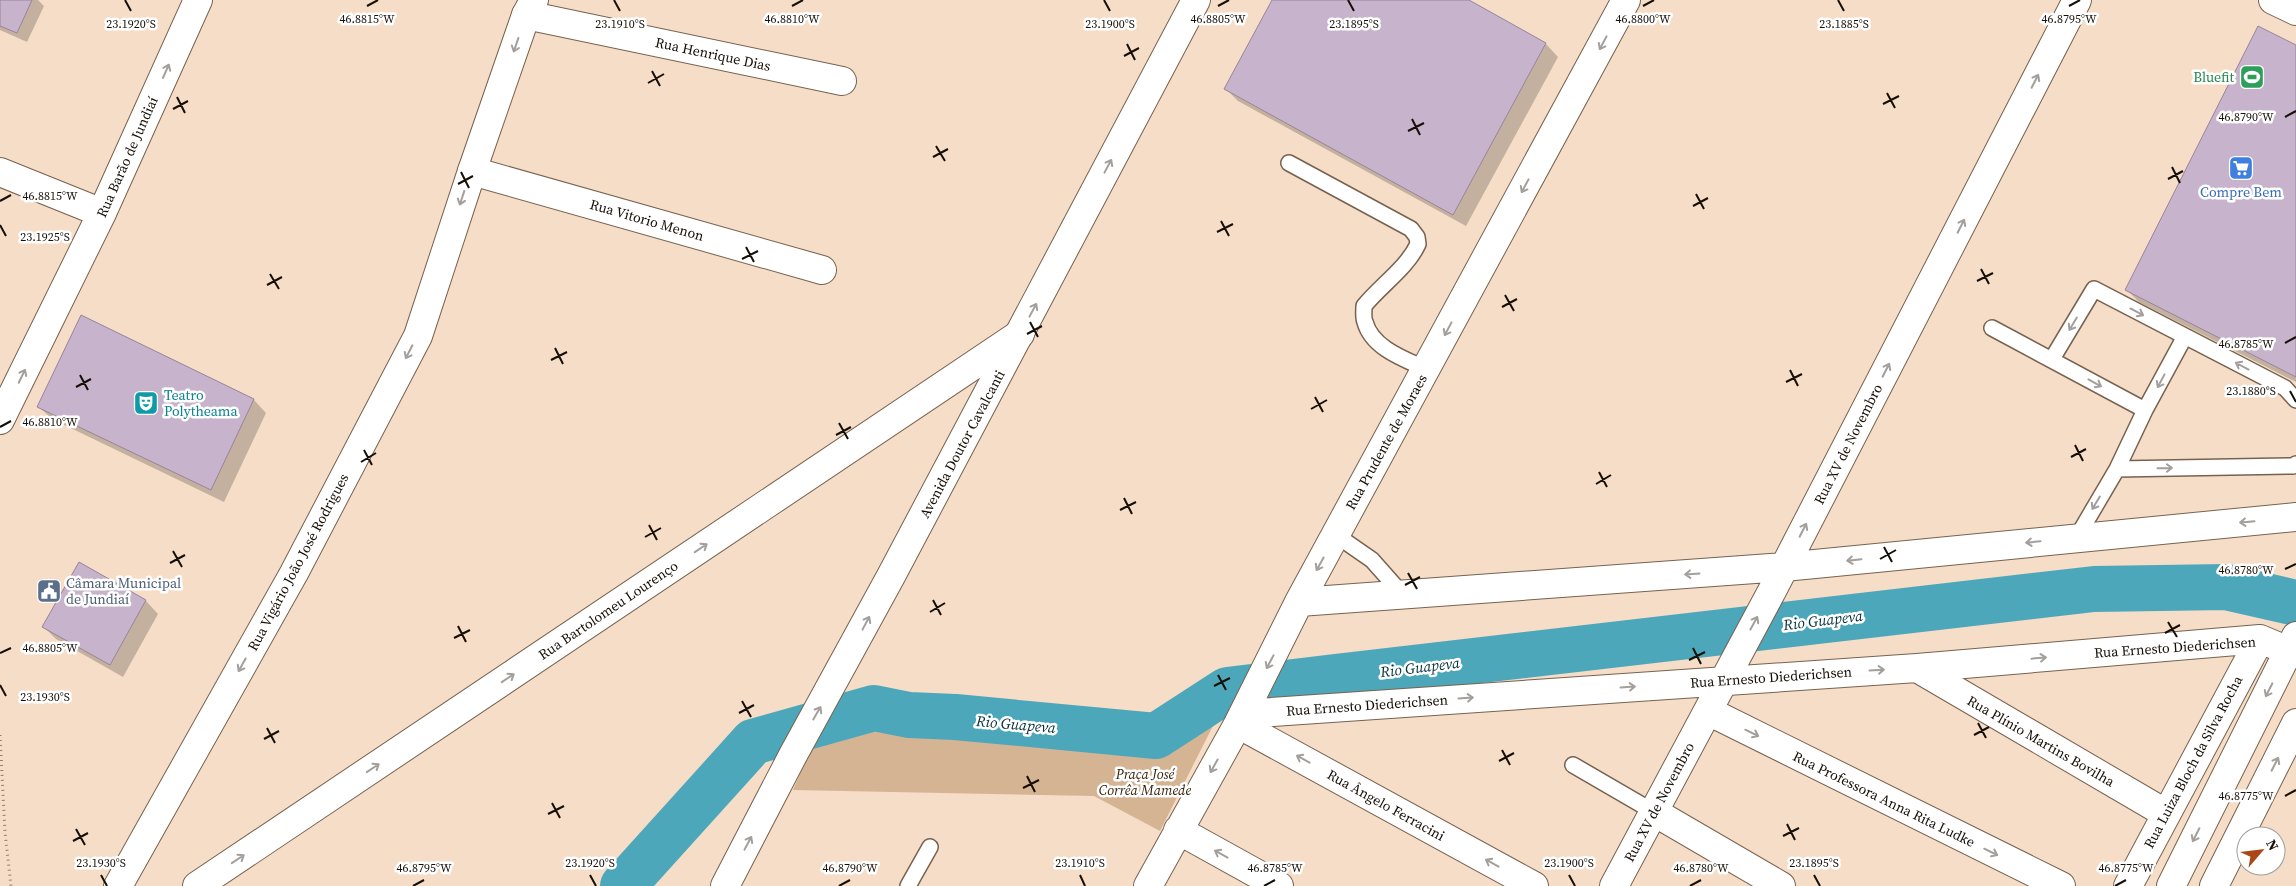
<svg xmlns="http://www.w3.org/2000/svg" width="2296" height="886" font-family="'Source Serif 4',serif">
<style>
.green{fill:#d5b494}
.shadow{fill:#0003}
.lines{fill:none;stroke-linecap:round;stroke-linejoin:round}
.river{stroke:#4da7bb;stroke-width:46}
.building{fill:#c7b4cc;stroke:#97849b}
.lane-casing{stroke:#77624f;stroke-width:18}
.street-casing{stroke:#77624f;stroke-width:30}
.secondary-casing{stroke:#77624f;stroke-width:30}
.primary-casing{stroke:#77624f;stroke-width:30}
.path{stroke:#918070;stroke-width:3;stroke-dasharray:1 4;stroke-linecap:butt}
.lane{stroke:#fff;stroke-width:15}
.street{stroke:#fff;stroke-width:28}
.secondary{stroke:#fff;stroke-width:28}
.primary{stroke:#fff;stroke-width:28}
.oneway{stroke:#a29f9c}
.ticks{fill:none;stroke:#160f07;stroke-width:2}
.labels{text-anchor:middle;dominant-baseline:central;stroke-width:5;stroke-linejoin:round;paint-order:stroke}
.street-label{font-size:14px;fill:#160f07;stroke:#fff}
.leisure-label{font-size:14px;fill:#27864d;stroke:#fff;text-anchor:end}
.shop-label{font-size:14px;fill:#366cbe;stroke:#fff}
.culture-label{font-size:14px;fill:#0d838f;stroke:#fff;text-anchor:start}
.service-label{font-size:14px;fill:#4e5e75;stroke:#fff;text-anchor:start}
.park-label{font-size:14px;font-style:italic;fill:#39240d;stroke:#fff}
.water-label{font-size:15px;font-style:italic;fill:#022f38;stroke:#fff}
.ticks-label{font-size:12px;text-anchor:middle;fill:#160f07;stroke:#fff;stroke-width:5;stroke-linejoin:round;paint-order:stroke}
</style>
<rect width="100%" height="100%" fill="#f5ddc7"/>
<!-- green -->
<path class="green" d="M 1224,704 L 1160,831 L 1094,796 L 793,790 L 815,740 L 896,728 L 1072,746 L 1130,748 L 1167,746 Z"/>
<!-- shadow -->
<path class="shadow" d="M 0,0 L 38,0 L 44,6 L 27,42 L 0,30 Z
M 1274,0 L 1466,0 L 1546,44 L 1558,57 L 1466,226 L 1238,101 L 1226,89 Z
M 2296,47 L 2296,382 L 2139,302 L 2127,290 Z
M 81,317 L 254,400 L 266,413 L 224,502 L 52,419 L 39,407 Z
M 80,563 L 146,601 L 158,614 L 123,677 L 56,639 L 44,627 Z"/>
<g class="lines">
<!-- river -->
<path class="river" d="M 623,886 L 753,742 L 874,708 L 909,715 L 955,717 L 1156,736 L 1227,690 L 1335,677 L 2094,589 L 2226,587 L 2296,603"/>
</g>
<!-- building -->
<path class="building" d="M 0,0 L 32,0 L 17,33 L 0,26 Z
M 1272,0 L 1469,0 L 1546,43 L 1453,215 L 1224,89 Z
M 2258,26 L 2296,45 L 2296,377 L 2125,290 Z
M 81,315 L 254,399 L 211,490 L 37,407 Z
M 79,562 L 146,600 L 110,665 L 42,627 Z"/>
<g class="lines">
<defs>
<path id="lane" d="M 1289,163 L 1411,229 L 1417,237 L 1418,244 C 1407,268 1381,285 1364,306 C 1364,311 1363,318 1365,322 C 1372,348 1404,359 1426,369
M 1992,328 L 2145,410
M 2052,359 L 2094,289 L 2285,388 L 2296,400
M 2117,469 L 2293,466 L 2296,464
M 1336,535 L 1372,560 L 1403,595
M 2077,537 L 2117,469 L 2145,410 L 2184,338
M 1573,765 L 1654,812
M 908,886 L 930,847"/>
<path id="street" d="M 526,15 L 842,81
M 472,171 L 822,270
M 1299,602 L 1784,567 L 2296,517
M 1917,668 L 2165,813
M 1708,711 L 2061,886
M 1243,714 L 1917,668 L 2260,639 L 2296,654
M 1238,724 L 1534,886
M 1654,812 L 1781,886
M 1178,830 L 1279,886
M 197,886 L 1020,334
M 1148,886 L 1238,724 L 1299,602 L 1626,0
M 1614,886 L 1773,589 L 2077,0
M 2128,886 L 2260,639"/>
<path id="secondary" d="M 2273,0 L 2296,11
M 0,172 L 102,213
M 0,420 L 102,213 L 198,0
M 118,886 L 294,573 L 418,336 L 472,171 L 526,15 L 534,0
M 725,886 L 793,755 L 891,576 L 1196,0"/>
<path id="primary" d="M 2171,886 L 2296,636
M 2214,886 L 2296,723"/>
</defs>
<!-- lane casing -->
<use href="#lane" class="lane-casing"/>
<!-- street casing -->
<use href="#street" class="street-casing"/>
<!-- secondary casing -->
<use href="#secondary" class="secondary-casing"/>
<!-- primary casing -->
<use href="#primary" class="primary-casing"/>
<!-- path -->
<path class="path" d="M 0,735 L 5,832 L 11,886"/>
<!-- lane -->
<use href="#lane" class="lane"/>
<!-- street -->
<use href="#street" class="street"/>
<!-- secondary -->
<use href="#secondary" class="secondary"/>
<!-- primary -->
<use href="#primary" class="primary"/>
</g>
<!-- one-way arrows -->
<defs><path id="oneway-shaft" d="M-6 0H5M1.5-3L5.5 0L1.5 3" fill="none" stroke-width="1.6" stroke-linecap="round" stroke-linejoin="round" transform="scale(1.25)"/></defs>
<g class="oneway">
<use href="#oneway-shaft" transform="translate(1603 43) rotate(118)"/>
<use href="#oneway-shaft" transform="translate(516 45) rotate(109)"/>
<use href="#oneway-shaft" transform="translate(166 71) rotate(-66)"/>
<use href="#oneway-shaft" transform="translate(2035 81) rotate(-63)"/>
<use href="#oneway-shaft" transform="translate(1108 166) rotate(-62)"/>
<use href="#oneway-shaft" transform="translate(1525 186) rotate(118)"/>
<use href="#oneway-shaft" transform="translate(462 198) rotate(108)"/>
<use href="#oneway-shaft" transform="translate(1961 226) rotate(-63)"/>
<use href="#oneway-shaft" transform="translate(1033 310) rotate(-62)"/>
<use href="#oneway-shaft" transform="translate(2137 312) rotate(28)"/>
<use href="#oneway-shaft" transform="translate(2073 324) rotate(121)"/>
<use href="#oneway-shaft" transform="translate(1448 329) rotate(118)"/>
<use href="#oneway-shaft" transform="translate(409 352) rotate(117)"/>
<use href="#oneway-shaft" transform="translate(2242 366) rotate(-152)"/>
<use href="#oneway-shaft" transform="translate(1886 370) rotate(-63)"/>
<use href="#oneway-shaft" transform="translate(22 376) rotate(-64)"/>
<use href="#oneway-shaft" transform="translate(2161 381) rotate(118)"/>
<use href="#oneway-shaft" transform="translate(2095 383) rotate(29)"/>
<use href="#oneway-shaft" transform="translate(2165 468) rotate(-1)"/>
<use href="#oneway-shaft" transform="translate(2096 503) rotate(121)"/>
<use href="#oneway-shaft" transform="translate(2247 522) rotate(175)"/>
<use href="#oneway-shaft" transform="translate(1803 530) rotate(-63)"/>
<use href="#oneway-shaft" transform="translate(2033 542) rotate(174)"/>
<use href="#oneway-shaft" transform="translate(701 548) rotate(-34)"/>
<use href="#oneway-shaft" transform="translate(1854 560) rotate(174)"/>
<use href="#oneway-shaft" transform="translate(1320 564) rotate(119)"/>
<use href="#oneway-shaft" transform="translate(1692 574) rotate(176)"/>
<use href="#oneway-shaft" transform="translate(866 623) rotate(-62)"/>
<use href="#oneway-shaft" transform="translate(1754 623) rotate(-61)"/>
<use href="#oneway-shaft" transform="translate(2039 658) rotate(-5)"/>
<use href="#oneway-shaft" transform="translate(1270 662) rotate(118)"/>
<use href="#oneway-shaft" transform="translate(242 665) rotate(119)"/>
<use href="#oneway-shaft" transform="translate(1877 670) rotate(-3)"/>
<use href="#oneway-shaft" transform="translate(508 678) rotate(-34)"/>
<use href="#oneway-shaft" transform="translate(1628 687) rotate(-4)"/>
<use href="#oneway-shaft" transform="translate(2269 690) rotate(117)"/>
<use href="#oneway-shaft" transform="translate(1466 698) rotate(-4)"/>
<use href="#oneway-shaft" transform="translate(817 713) rotate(-60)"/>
<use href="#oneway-shaft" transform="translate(1752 733) rotate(26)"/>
<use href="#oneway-shaft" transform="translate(1303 759) rotate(-151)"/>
<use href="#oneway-shaft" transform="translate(2275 764) rotate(-63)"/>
<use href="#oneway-shaft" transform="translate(1214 766) rotate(119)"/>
<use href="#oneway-shaft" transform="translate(373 768) rotate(-34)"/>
<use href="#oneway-shaft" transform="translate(2196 835) rotate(117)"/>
<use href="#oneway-shaft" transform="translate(748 843) rotate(-62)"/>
<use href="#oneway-shaft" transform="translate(1991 852) rotate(26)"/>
<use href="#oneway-shaft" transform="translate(1221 854) rotate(-151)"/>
<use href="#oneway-shaft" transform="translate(238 859) rotate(-34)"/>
<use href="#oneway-shaft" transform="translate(1492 863) rotate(-151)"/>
</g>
<!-- ticks -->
<path class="ticks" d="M 125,0 L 131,11M 614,0 L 620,11M 1104,0 L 1110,11M 1348,0 L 1354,11M 1838,0 L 1844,11M 367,6 L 378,0M 792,6 L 803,0M 1218,6 L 1229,0M 1643,6 L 1654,0M 2069,6 L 2080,0M 1127,44 L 1135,60M 1124,56 L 1139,48M 652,71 L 660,86M 648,83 L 664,74M 1887,93 L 1895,108M 177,97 L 185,113M 1883,104 L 1899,96M 173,109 L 188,101M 2285,117 L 2296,111M 1412,119 L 1420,135M 1408,131 L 1424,123M 936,146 L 945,161M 933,157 L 948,149M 2172,167 L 2180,183M 461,172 L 469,188M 2168,179 L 2183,171M 458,184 L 473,176M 1696,194 L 1704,209M 0,201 L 11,195M 1693,206 L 1708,198M 1221,221 L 1229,236M 0,225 L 6,236M 1217,232 L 1233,224M 746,247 L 754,262M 742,259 L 758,251M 1981,269 L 1989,284M 270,274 L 279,289M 1977,281 L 1993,273M 267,285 L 282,277M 1505,295 L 1514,311M 1502,307 L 1517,299M 1030,322 L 1038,337M 1027,334 L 1042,326M 2285,343 L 2296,337M 555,348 L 563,364M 551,360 L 567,352M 1790,370 L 1798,386M 80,375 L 88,390M 1786,382 L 1802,374M 76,387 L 91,379M 2290,391 L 2296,402M 1315,397 L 1323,412M 1311,409 L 1327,400M 839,423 L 848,439M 0,427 L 11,421M 836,435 L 851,427M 2075,445 L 2083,461M 364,450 L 372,465M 2071,457 L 2086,449M 361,462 L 376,453M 1599,472 L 1607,487M 1596,484 L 1611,475M 1124,498 L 1132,514M 1120,510 L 1136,502M 649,525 L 657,540M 645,537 L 661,528M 1884,547 L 1892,562M 173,551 L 182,567M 1880,559 L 1896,550M 170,563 L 185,555M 2285,569 L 2296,564M 1408,573 L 1417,589M 1405,585 L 1420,577M 933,600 L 941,615M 930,612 L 945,603M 2168,622 L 2177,637M 458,626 L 466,642M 2165,633 L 2180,625M 454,638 L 470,630M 1693,648 L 1701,664M 0,653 L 11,648M 1689,660 L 1705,652M 1218,675 L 1226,690M 0,685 L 6,696M 1214,686 L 1230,678M 742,701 L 751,717M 739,713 L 754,705M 1978,723 L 1986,738M 267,728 L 275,743M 1974,735 L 1989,727M 264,739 L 279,731M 1502,750 L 1510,765M 1499,761 L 1514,753M 1027,776 L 1035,792M 1023,788 L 1039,780M 2285,796 L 2296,790M 552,803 L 560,818M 548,814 L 564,806M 1787,824 L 1795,840M 76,829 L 85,845M 1783,836 L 1799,828M 73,841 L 88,833M 101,875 L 107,886M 590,875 L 596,886M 1080,875 L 1085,886M 1569,875 L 1575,886M 1814,875 L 1820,886M 413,886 L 424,880M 839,886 L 850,880M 1264,886 L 1275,880M 1690,886 L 1701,880M 2115,886 L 2126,880"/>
<!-- icons -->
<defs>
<symbol id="stadium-square" viewBox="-11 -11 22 22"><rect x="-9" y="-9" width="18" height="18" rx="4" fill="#2e9e5b" stroke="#fff"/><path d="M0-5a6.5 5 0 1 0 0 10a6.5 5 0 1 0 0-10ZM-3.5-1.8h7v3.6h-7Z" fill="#fff"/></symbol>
<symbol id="supermarket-square" viewBox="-11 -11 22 22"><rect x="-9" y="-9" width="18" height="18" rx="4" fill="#3f7fe0" stroke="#fff"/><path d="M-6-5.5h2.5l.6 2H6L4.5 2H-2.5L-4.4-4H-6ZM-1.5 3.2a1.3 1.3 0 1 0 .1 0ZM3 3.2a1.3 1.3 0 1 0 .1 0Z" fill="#fff"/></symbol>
<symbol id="theatre-square" viewBox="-11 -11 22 22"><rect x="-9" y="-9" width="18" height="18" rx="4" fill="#0f9aa8" stroke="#fff"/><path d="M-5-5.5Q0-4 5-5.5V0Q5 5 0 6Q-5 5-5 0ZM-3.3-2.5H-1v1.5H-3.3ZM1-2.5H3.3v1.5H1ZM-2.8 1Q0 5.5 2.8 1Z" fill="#fff"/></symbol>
<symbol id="civic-square" viewBox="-11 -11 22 22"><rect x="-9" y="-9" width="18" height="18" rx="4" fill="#5c6f8a" stroke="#fff"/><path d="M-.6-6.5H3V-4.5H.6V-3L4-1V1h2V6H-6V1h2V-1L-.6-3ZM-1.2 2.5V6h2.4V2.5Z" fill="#fff"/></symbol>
</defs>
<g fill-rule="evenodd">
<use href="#stadium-square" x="2238" y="63" width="28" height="28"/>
<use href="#supermarket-square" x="2227" y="154" width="28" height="28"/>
<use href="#theatre-square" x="132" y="389" width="28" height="28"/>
<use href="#civic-square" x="35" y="577" width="28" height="28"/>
</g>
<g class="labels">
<!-- street labels -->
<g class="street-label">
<text transform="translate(713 54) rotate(12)">Rua Henrique Dias</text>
<text transform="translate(127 157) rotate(-66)">Rua Barão de Jundiaí</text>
<text transform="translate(647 220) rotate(16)">Rua Vitorio Menon</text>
<text transform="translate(1386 442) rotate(-61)">Rua Prudente de Moraes</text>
<text transform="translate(962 444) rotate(-62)">Avenida Doutor Cavalcanti</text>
<text transform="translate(1848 444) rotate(-63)">Rua XV de Novembro</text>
<text transform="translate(298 562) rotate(-62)">Rua Vigário João José Rodrigues</text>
<text transform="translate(608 610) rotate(-34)">Rua Bartolomeu Lourenço</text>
<text transform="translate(2175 647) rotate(-4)">Rua Ernesto Diederichsen</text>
<text transform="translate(1771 677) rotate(-4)">Rua Ernesto Diederichsen</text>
<text transform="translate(1367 705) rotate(-4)">Rua Ernesto Diederichsen</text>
<text transform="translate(2041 741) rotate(30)">Rua Plínio Martins Bovilha</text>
<text transform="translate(2193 762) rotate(-62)">Rua Luiza Bloch da Silva Rocha</text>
<text transform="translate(1884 799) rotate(26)">Rua Professora Anna Rita Ludke</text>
<text transform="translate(1659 802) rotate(-62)">Rua XV de Novembro</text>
<text transform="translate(1386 805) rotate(29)">Rua Ângelo Ferracini</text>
</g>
<!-- leisure labels -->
<g class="leisure-label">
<text x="2234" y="77">Bluefit</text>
</g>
<!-- shop labels -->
<g class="shop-label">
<text x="2241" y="192">Compre Bem</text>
</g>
<!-- culture labels -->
<g class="culture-label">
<text x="164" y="395">Teatro<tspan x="164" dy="16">Polytheama</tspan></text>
</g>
<!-- service labels -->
<g class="service-label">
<text x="66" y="583">Câmara Municipal<tspan x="66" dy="16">de Jundiaí</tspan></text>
</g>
<!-- park labels -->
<g class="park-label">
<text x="1145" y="774">Praça José<tspan x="1145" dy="16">Corrêa Mamede</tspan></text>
</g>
<!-- water labels -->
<g class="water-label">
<text transform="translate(1823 620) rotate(-7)">Rio Guapeva</text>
<text transform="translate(1420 667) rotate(-7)">Rio Guapeva</text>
<text transform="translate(1016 724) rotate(5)">Rio Guapeva</text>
</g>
</g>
<g class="ticks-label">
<text x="367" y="23">46.8815°W</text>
<text x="792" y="23">46.8810°W</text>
<text x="1218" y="23">46.8805°W</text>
<text x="1643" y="23">46.8800°W</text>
<text x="2069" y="23">46.8795°W</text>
<text x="131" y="28">23.1920°S</text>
<text x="620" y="28">23.1910°S</text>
<text x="1110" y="28">23.1900°S</text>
<text x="1354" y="28">23.1895°S</text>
<text x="1844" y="28">23.1885°S</text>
<text x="2246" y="121">46.8790°W</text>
<text x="50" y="200">46.8815°W</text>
<text x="45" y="241">23.1925°S</text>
<text x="2246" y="348">46.8785°W</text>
<text x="2251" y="395">23.1880°S</text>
<text x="50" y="426">46.8810°W</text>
<text x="2246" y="574">46.8780°W</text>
<text x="50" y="652">46.8805°W</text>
<text x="45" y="701">23.1930°S</text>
<text x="2246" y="800">46.8775°W</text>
<text x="101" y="867">23.1930°S</text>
<text x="590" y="867">23.1920°S</text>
<text x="1080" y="867">23.1910°S</text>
<text x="1569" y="867">23.1900°S</text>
<text x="1814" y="867">23.1895°S</text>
<text x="424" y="872">46.8795°W</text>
<text x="850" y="872">46.8790°W</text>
<text x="1275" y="872">46.8785°W</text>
<text x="1701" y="872">46.8780°W</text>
<text x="2126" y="872">46.8775°W</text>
</g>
<!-- north arrow -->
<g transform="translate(2261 851) rotate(62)"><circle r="24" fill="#ffffff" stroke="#a29f9c"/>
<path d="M0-4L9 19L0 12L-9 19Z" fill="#ab4717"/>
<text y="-8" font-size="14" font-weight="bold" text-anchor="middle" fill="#160f07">N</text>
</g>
</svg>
